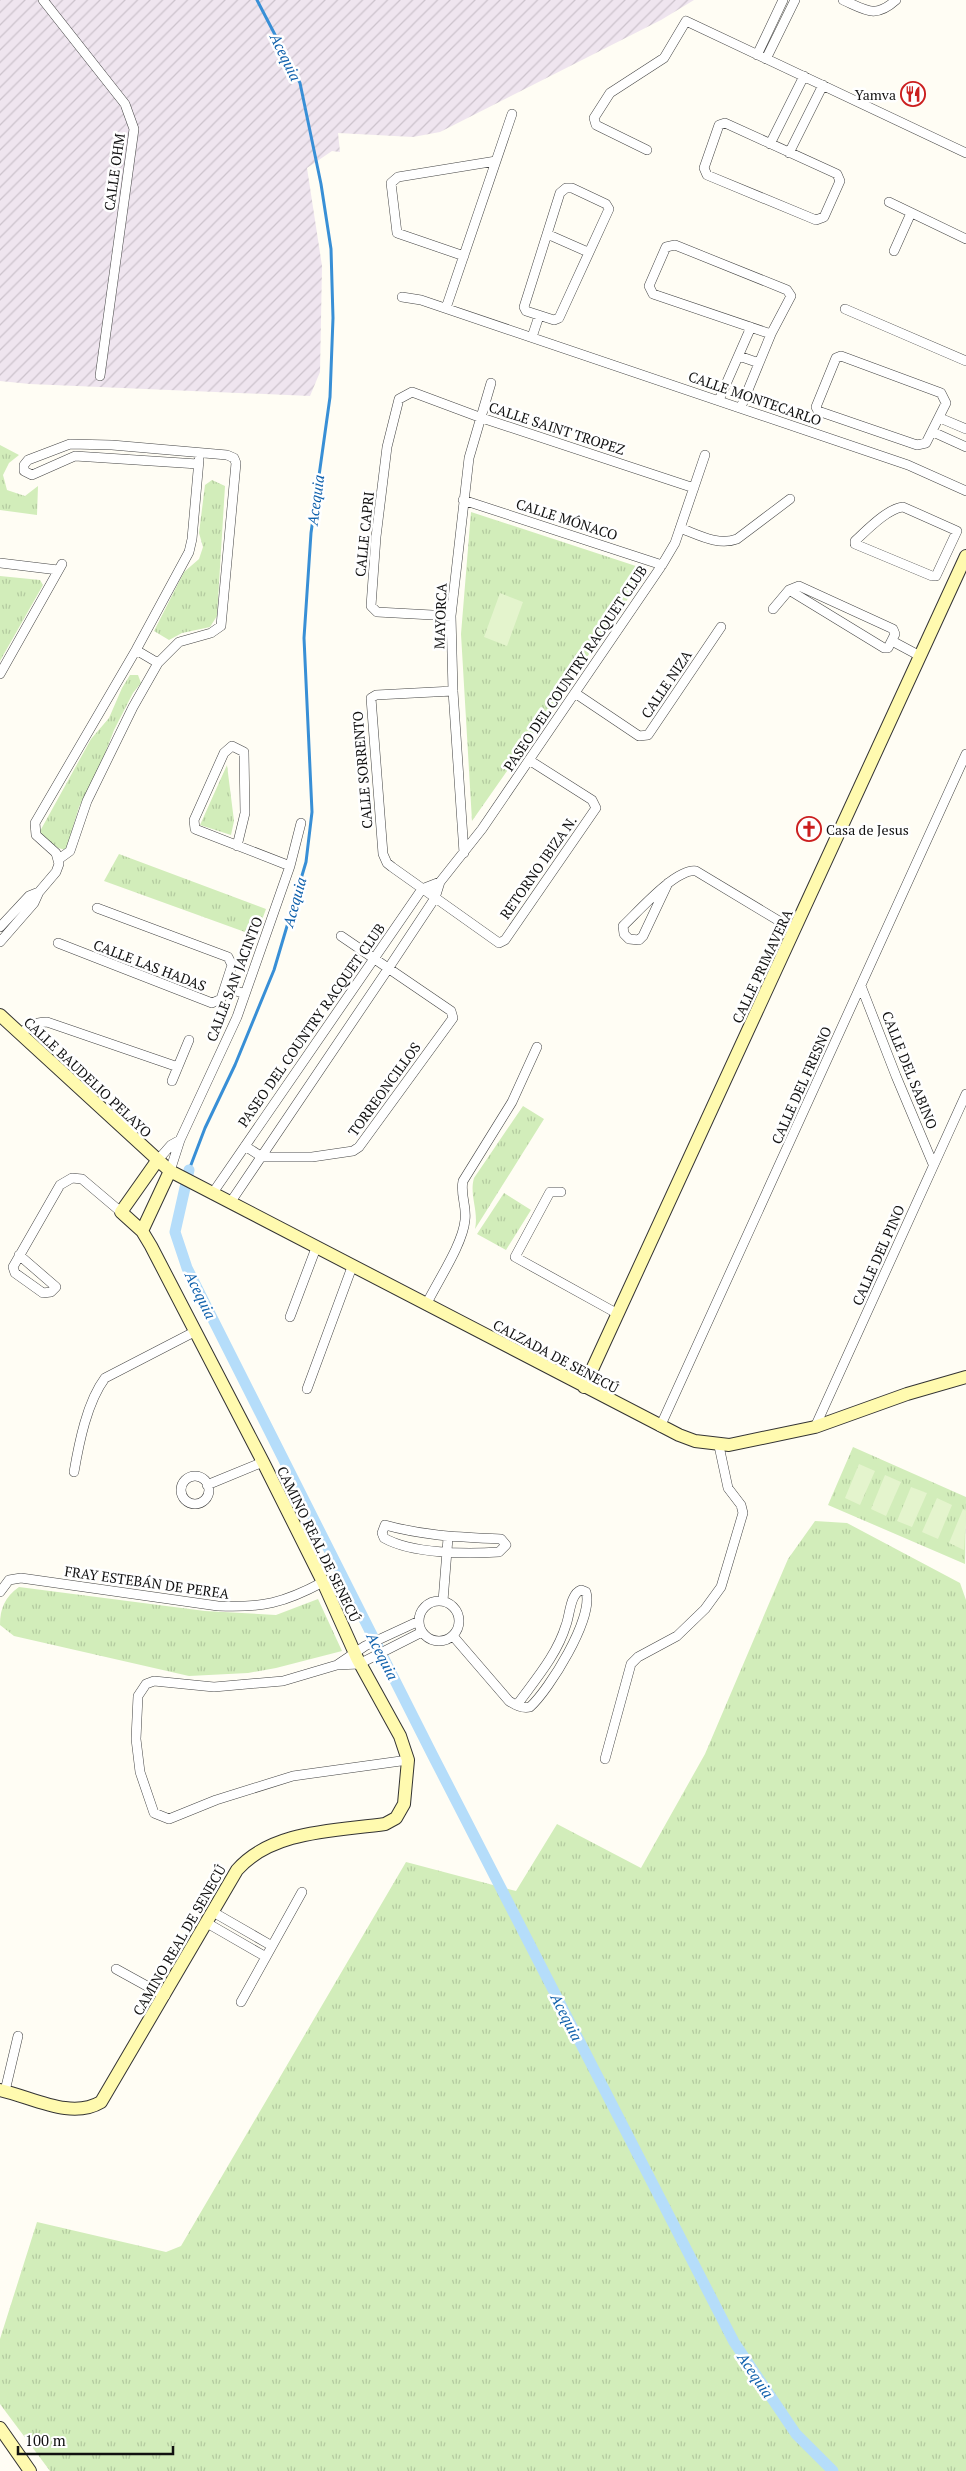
<svg xmlns="http://www.w3.org/2000/svg" width="966" height="2471" font-family="'PT Serif',serif">
<style>
.industrial{fill:url(#industrial-furrows)}
.grass{fill:url(#grass-tufts)}
.pitch{fill:#e4f4cd}
.lines{fill:none;stroke-linecap:round;stroke-linejoin:round}
.stream{stroke:#388fd6;stroke-width:3}
.canal{stroke:#b5ddfa;stroke-width:11}
.street-casing{stroke:#444;stroke-width:10}
.secondary-casing{stroke:#333;stroke-width:14}
.street{stroke:#fff;stroke-width:9}
.secondary{stroke:#fffaaf;stroke-width:12}
.labels{text-anchor:middle;dominant-baseline:central;stroke-width:5;stroke-linejoin:round;paint-order:stroke}
.poi-label{font-size:14px;fill:#111;stroke:#fff;text-anchor:end}
.street-label{font-size:14px;fill:#111;stroke:#fff}
.water-label{font-size:15px;font-style:italic;fill:#1061ac;stroke:#fff}
</style>
<defs>
<pattern id="industrial-furrows" width="10" height="10" patternUnits="userSpaceOnUse" patternTransform="scale(1.25)"><rect width="10" height="10" fill="#efe5ef"/><path d="M-1 1l2-2M0 10L10 0M9 11l2-2" fill="none" stroke="#ccc3cc"/></pattern>
<pattern id="grass-tufts" width="24" height="20" patternUnits="userSpaceOnUse" patternTransform="scale(1.25)"><rect width="24" height="20" fill="#d2edba"/><path d="M3 7l-1-3M5 7V3M7 7l1-3M15 17l-1-3M17 17v-4M19 17l1-3" fill="none" stroke="#b3ca9f"/></pattern>
</defs>
<rect width="100%" height="100%" fill="#fffdf4"/>
<!-- industrial -->
<path class="industrial" d="M 0,0 L 694,0 L 661,20 L 440,132 L 413,137 L 338,133 L 340,152 L 332,151 L 307,168 L 322,266 L 320,372 L 310,396 L 30,384 L 0,381 Z"/>
<!-- grass -->
<path class="grass" d="M 0,445 L 19,455 L 9,463 L 3,475 L 7,490 L 25,496 L 38,486 L 37,515 L 0,510 Z
M 212,480 L 225,486 L 217,616 L 210,627 L 182,633 L 169,640 L 154,631 L 184,572 L 199,559 L 203,547 L 199,533 L 205,485 Z
M 471,512 L 648,570 L 472,821 L 461,634 Z
M 0,576 L 40,580 L 43,585 L 0,661 Z
M 130,675 L 138,675 L 141,683 L 133,693 L 114,730 L 103,759 L 79,807 L 66,850 L 58,848 L 39,833 L 91,739 L 109,718 L 122,688 Z
M 227,765 L 234,821 L 231,835 L 200,825 Z
M 119,854 L 266,909 L 256,936 L 104,881 Z
M 523,1106 L 544,1119 L 475,1229 C 479,1211 469,1195 474,1178 Z
M 504,1193 L 531,1210 L 506,1250 L 477,1234 Z
M 853,1447 L 966,1497 L 965,1564 L 828,1505 Z
M 815,1521 L 847,1523 L 960,1583 L 966,1600 L 966,2471 L 50,2471 L 0,2404 L 0,2339 L 37,2222 L 166,2252 L 181,2246 L 406,1862 L 516,1891 L 557,1824 L 641,1868 L 705,1754 L 788,1559 Z
M 19,1587 L 205,1611 L 276,1615 L 318,1599 L 342,1651 L 276,1668 L 248,1673 L 189,1676 L 14,1636 L 0,1625 C 0,1608 5,1597 19,1587 Z"/>
<!-- pitch -->
<path class="pitch" d="M 500,593 L 523,602 L 507,646 L 484,637 Z
M 859,1464 L 875,1471 L 860,1505 L 845,1498 Z
M 885,1475 L 901,1482 L 886,1516 L 871,1509 Z
M 911,1487 L 927,1493 L 912,1527 L 897,1521 Z
M 937,1498 L 952,1505 L 938,1539 L 922,1532 Z
M 963,1509 L 966,1511 L 964,1550 L 949,1543 Z"/>
<g class="lines">
<!-- stream -->
<path class="stream" d="M 189,1170 L 205,1128 L 235,1065 L 274,970 L 306,862 L 312,812 L 304,638 L 311,533 L 330,397 L 333,318 L 331,249 L 321,184 L 300,83 L 257,0"/>
<!-- canal -->
<path class="canal" d="M 189,1170 L 175,1232 L 187,1268 L 432,1754 L 734,2342 L 796,2434 L 833,2471"/>
<defs>
<path id="street" d="M 43,0 L 125,104 L 134,129 L 100,376
M 843,0 C 866,10 875,19 896,0
M 757,55 L 783,0
M 766,59 L 795,0
M 725,123 L 837,174 L 840,181 L 824,217 L 816,220 L 707,175 L 704,168 L 719,125 Z
M 770,144 L 804,76
M 647,150 L 596,125 L 594,118 L 610,93 L 664,58 L 686,21 L 966,153
M 789,153 L 823,85
M 566,188 L 572,188 L 606,204 L 609,209 L 559,318 L 554,320 L 526,311 L 524,307 L 560,193 Z
M 889,202 L 966,239
M 547,234 L 588,252
M 894,251 L 911,213
M 464,256 L 397,233 L 391,183 L 398,177 L 496,161
M 402,297 L 421,300 L 908,465 L 966,491
M 446,308 L 512,114
M 845,309 L 966,361
M 532,337 L 539,316
M 739,356 L 759,363
M 841,356 L 941,393 L 946,403 L 926,443 L 917,445 L 818,411 L 816,407 L 836,358 Z
M 719,400 L 751,327
M 741,407 L 771,334 L 791,296 L 787,290 L 675,245 L 666,247 L 649,286 L 653,294 L 771,334
M 940,418 L 966,429
M 933,432 L 966,447
M 463,500 L 662,565
M 903,507 L 957,531 L 936,576 L 932,576 L 855,544 L 855,541 C 866,531 888,508 903,507 Z
M 680,528 C 699,535 718,546 737,539 L 790,499
M 0,563 L 58,570
M 773,609 L 789,590 L 799,586 L 893,629 L 895,634 L 888,648 L 884,648 L 789,590
M 451,616 L 377,612 L 371,606 L 376,537 L 387,447 L 399,399 L 412,392 L 479,417 L 694,488
M 892,641 L 920,656
M 136,650 L 158,663
M 0,674 L 62,564
M 453,691 L 376,695 L 371,698 L 383,854 L 387,863 L 392,867 L 499,943 L 505,940 L 596,808 L 592,800 L 529,760
M 575,693 L 639,736 L 648,735 L 721,627
M 237,846 L 245,813 L 244,752 L 232,746 L 224,753 L 194,820 L 195,829 L 290,866
M 464,853 L 453,691 L 451,616 L 469,458 L 491,383
M 59,859 L 70,851 L 87,801 L 133,707 L 158,663 L 179,642 L 211,633 L 221,626 L 236,463 L 234,458 L 227,455 L 112,445 L 70,444 L 28,460 L 24,465 L 24,471 L 32,475 L 75,456 L 198,464
M 668,883 L 643,936 L 639,940 L 629,939 L 624,934 L 623,926 C 638,912 676,868 696,871 L 794,930
M 0,927 L 29,896 L 39,892
M 0,942 L 34,903 L 39,892 L 56,872 L 59,864 L 56,853 L 36,835 L 35,823 L 136,650 L 189,552 L 192,539 L 199,460
M 58,943 L 212,1003 L 221,999 L 232,965 L 228,957 L 97,908
M 861,986 L 896,1076 L 933,1164
M 225,987 L 245,994
M 21,1035 C 27,1025 36,1022 47,1022 L 178,1067
M 172,1081 L 189,1040
M 245,1146 L 262,1157 L 312,1157 L 353,1151 L 359,1147 L 453,1018 L 451,1011 L 341,936
M 157,1161 L 171,1145 L 180,1140
M 170,1171 L 180,1140 L 237,1017 L 290,866 L 301,823
M 561,1192 L 550,1192 L 515,1257 L 618,1314
M 212,1194 L 422,889 L 440,882
M 230,1203 L 388,969 L 435,898 L 440,882 L 482,829 L 662,565 L 675,543 L 705,455
M 19,1255 L 56,1287 L 51,1292 L 43,1293 L 15,1273 L 13,1267 L 60,1185 L 72,1178 L 82,1179 L 121,1212
M 426,1305 C 437,1282 463,1244 465,1220 C 467,1206 460,1195 463,1181 L 512,1102 L 537,1047
M 290,1317 L 316,1248
M 307,1389 L 352,1267
M 660,1427 L 966,754
M 815,1427 L 966,1094
M 74,1472 C 79,1443 87,1402 105,1378 L 194,1332
M181 1490a14 14 0 1 1 28 0a14 14 0 1 1-28 0Z
M 207,1485 L 263,1462
M 385,1525 C 424,1536 461,1537 501,1539 L 506,1545 L 499,1552 C 467,1554 412,1554 384,1538 L 382,1533 Z
M 0,1592 L 9,1580 L 21,1578 L 218,1606 C 262,1608 284,1603 323,1582
M419 1621a20 20 0 1 1 40 0a20 20 0 1 1-40 0Z
M 443,1601 L 448,1538
M 453,1636 L 509,1701 C 515,1705 523,1709 530,1707 C 549,1690 594,1618 586,1592 L 581,1590 C 570,1594 570,1615 566,1625 C 557,1655 535,1680 517,1705
M 337,1665 L 365,1646 L 419,1621
M 605,1759 L 631,1664 L 638,1657 L 677,1636 L 705,1609 L 721,1587 L 743,1513 L 741,1505 L 728,1488 L 719,1446
M 408,1760 L 293,1776 L 216,1800 L 169,1819 L 154,1813 L 140,1772 L 136,1739 L 138,1696 L 146,1684 L 154,1681 L 214,1687 L 283,1681 L 337,1665 L 359,1664 L 422,1632
M 213,1912 L 272,1946
M 207,1923 L 266,1957
M 116,1969 L 165,1996
M 241,2002 L 302,1892
M 5,2091 L 18,2036"/>
<path id="secondary" d="M 0,1015 L 170,1171 L 679,1435 L 695,1441 L 729,1445 L 815,1427 L 907,1394 L 966,1377
M 142,1231 L 170,1171
M 584,1387 L 966,556
M 0,2090 C 32,2097 71,2120 101,2102 L 237,1870 C 272,1830 336,1831 385,1824 L 396,1818 L 404,1804 L 408,1760 L 400,1736 L 357,1658 L 323,1582 L 263,1462 L 151,1246 L 142,1231 L 121,1212 L 157,1161
M 0,2428 L 30,2471"/>
</defs>
<!-- street casing -->
<use href="#street" class="street-casing"/>
<!-- secondary casing -->
<use href="#secondary" class="secondary-casing"/>
<!-- street -->
<use href="#street" class="street"/>
<!-- secondary -->
<use href="#secondary" class="secondary"/>
</g>
<!-- icons -->
<defs>
<symbol id="restaurant-ring" viewBox="-11 -11 22 22"><circle r="9.5" fill="#fff" stroke="#cb1e1e" stroke-width="1.5"/><path d="M-5-6h1v4h1v-4h1v4h1v-4h1v5L-1.5 .5V6h-2V.5L-5-1ZM5-6V6H3V1.5H1.5Q1.5-4 5-6Z" fill="#cb1e1e"/></symbol>
<symbol id="church-ring" viewBox="-11 -11 22 22"><circle r="9.5" fill="#fff" stroke="#cb1e1e" stroke-width="1.5"/><path d="M-1.2-6h2.4v3.5h3.3v2.4h-3.3V6h-2.4V-.1h-3.3v-2.4h3.3Z" fill="#cb1e1e"/></symbol>
</defs>
<g fill-rule="evenodd">
<use href="#restaurant-ring" x="899" y="80" width="28" height="28"/>
<use href="#church-ring" x="795" y="815" width="28" height="28"/>
</g>
<g class="labels">
<!-- poi labels -->
<g class="poi-label">
<text x="896" y="94">Yamva</text>
<text x="826" y="829" text-anchor="start">Casa de Jesus</text>
</g>
<!-- street labels -->
<g class="street-label">
<text transform="translate(114 172) rotate(-82)">CALLE OHM</text>
<text transform="translate(755 398) rotate(19)">CALLE MONTECARLO</text>
<text transform="translate(557 428) rotate(18)">CALLE SAINT TROPEZ</text>
<text transform="translate(567 519) rotate(18)">CALLE MÓNACO</text>
<text transform="translate(364 534) rotate(-84)">CALLE CAPRI</text>
<text transform="translate(440 616) rotate(-88)">MAYORCA</text>
<text transform="translate(575 668) rotate(-56)">PASEO DEL COUNTRY RACQUET CLUB</text>
<text transform="translate(666 684) rotate(-56)">CALLE NIZA</text>
<text transform="translate(362 770) rotate(-95)">CALLE SORRENTO</text>
<text transform="translate(538 867) rotate(-55)">RETORNO IBIZA N.</text>
<text transform="translate(150 965) rotate(21)">CALLE LAS HADAS</text>
<text transform="translate(762 966) rotate(-65)">CALLE PRIMAVERA</text>
<text transform="translate(234 979) rotate(-69)">CALLE SAN JACINTO</text>
<text transform="translate(311 1025) rotate(-55)">PASEO DEL COUNTRY RACQUET CLUB</text>
<text transform="translate(910 1070) rotate(68)">CALLE DEL SABINO</text>
<text transform="translate(88 1077) rotate(43)">CALLE BAUDELIO PELAYO</text>
<text transform="translate(801 1085) rotate(-66)">CALLE DEL FRESNO</text>
<text transform="translate(384 1089) rotate(-54)">TORREONCILLOS</text>
<text transform="translate(878 1255) rotate(-66)">CALLE DEL PINO</text>
<text transform="translate(556 1356) rotate(28)">CALZADA DE SENECÚ</text>
<text transform="translate(319 1544) rotate(64)">CAMINO REAL DE SENECÚ</text>
<text transform="translate(147 1582) rotate(8)">FRAY ESTEBÁN DE PEREA</text>
<text transform="translate(179 1940) rotate(-60)">CAMINO REAL DE SENECÚ</text>
</g>
<!-- water labels -->
<g class="water-label">
<text transform="translate(286 57) rotate(64)">Acequia</text>
<text transform="translate(315 500) rotate(-82)">Acequia</text>
<text transform="translate(294 902) rotate(-74)">Acequia</text>
<text transform="translate(201 1295) rotate(64)">Acequia</text>
<text transform="translate(383 1656) rotate(63)">Acequia</text>
<text transform="translate(567 2017) rotate(63)">Acequia</text>
<text transform="translate(756 2375) rotate(56)">Acequia</text>
</g>
</g>
<!-- scale -->
<path d="M18 2446v8h155v-8" fill="none" stroke="#111111" stroke-width="2.5"/>
<text x="25" y="2446" font-size="15" fill="#111111" stroke="#ffffff" stroke-width="4" paint-order="stroke">100 m</text>
</svg>
